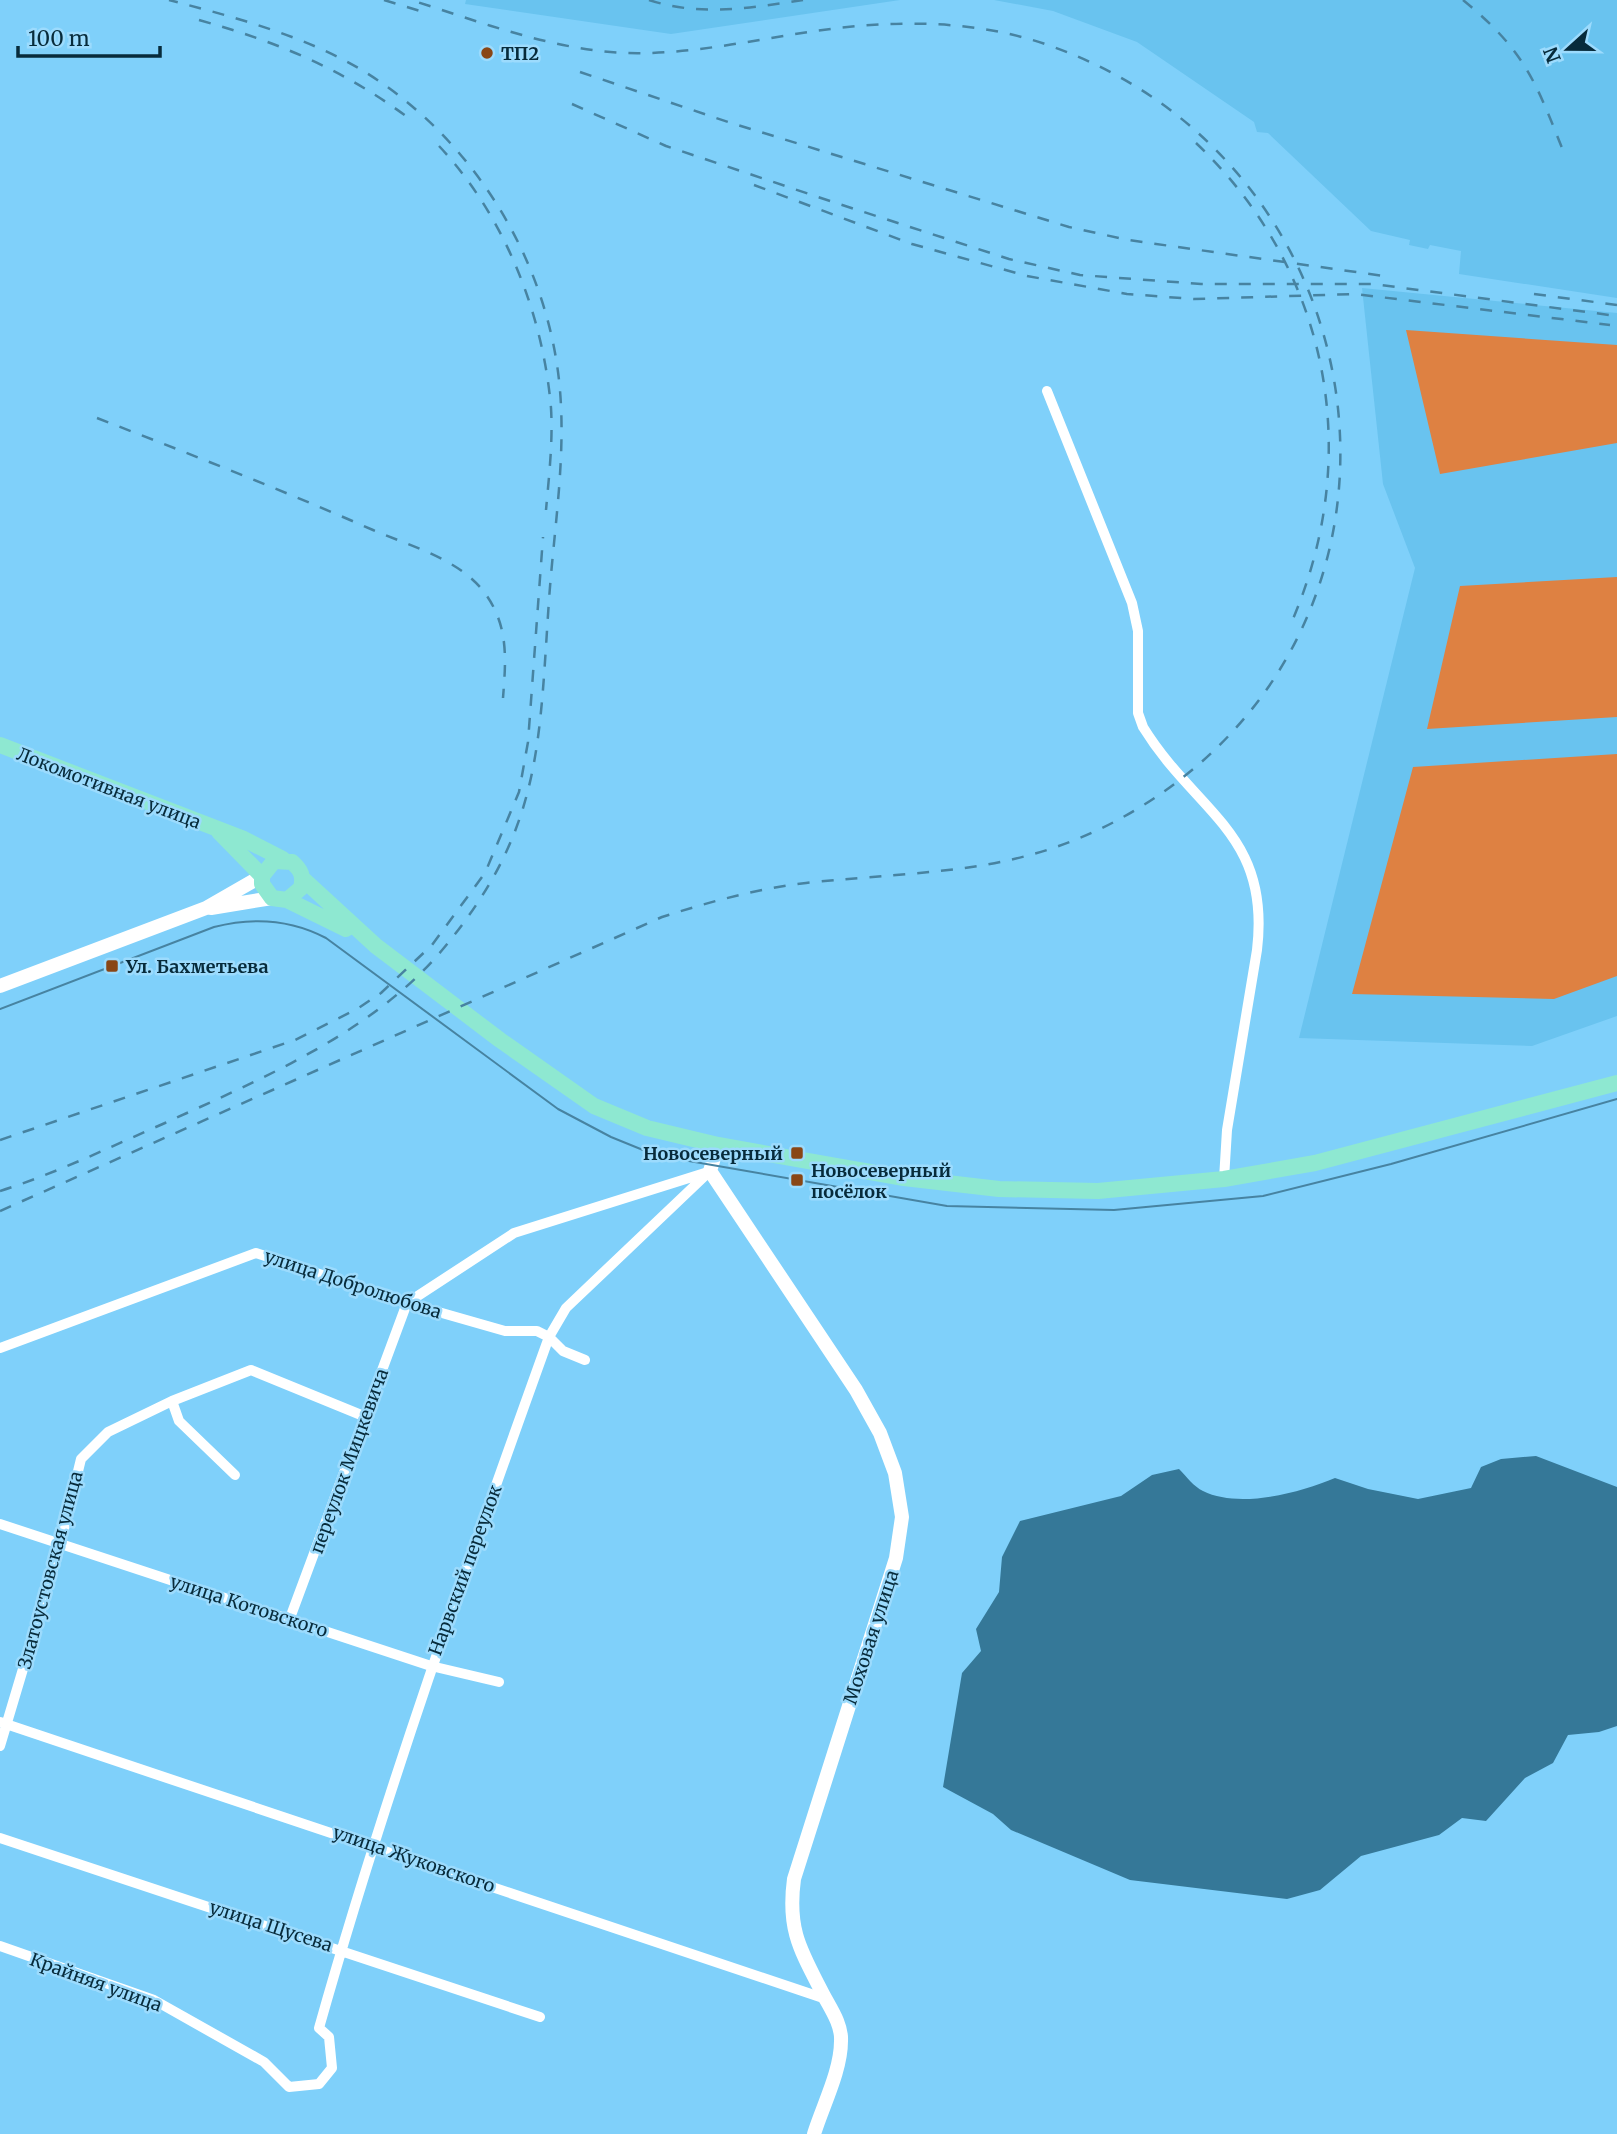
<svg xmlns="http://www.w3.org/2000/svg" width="1617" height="2134" font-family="Merriweather,serif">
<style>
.built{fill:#69c3ef}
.green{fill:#de8142}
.water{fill:#357898}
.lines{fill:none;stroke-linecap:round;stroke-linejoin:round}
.street{stroke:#fff;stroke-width:10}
.secondary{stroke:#fff;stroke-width:14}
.primary{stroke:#8ee8d1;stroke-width:16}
.tram{stroke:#4783a1;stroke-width:2}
.rail{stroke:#4783a1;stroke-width:2.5;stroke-dasharray:12 12;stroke-linecap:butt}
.poi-dot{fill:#894615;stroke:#9cdbfd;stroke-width:2.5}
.labels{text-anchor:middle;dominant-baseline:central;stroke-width:5;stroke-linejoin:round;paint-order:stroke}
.poi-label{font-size:18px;font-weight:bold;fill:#072b3b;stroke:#9cdbfd;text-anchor:start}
.street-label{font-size:18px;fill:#072b3b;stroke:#9cdbfd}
</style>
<rect width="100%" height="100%" fill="#7fd0fa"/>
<!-- built -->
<path class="built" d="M 466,0 L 900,0 L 671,34 L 465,4 Z
M 994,0 L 1617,0 L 1617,298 L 1459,274 L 1461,251 L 1430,245 L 1428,249 L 1409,245 L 1410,240 L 1371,231 L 1268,133 L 1257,132 L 1254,122 L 1137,42 L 1053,11 Z
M 1362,288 L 1617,313 L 1617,1016 L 1532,1046 L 1299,1038 L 1415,568 L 1383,484 Z"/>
<!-- green -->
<path class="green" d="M 1406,330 L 1617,345 L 1617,443 L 1440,474 Z
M 1617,577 L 1617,717 L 1427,729 L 1460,586 Z
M 1617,754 L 1617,976 L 1554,999 L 1352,994 L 1413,767 Z"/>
<!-- water -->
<path class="water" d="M 1536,1456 L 1617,1487 L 1617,1726 L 1599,1732 L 1568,1735 L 1553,1763 L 1525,1778 L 1486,1821 L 1462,1818 L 1439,1835 L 1361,1856 L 1320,1890 L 1287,1899 L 1130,1880 L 1011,1830 L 993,1814 L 943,1787 L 962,1673 L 981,1651 L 976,1629 L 999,1592 L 1002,1557 L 1020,1521 L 1121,1496 L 1152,1475 L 1179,1469 C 1186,1476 1194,1487 1203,1491 C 1239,1509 1299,1493 1335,1478 L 1368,1489 L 1418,1499 L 1471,1488 L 1481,1467 L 1501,1459 Z"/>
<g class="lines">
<!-- street -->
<path class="street" d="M 1047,391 L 1132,603 L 1138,631 L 1138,713 L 1143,727 C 1196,813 1271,833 1257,950 L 1227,1130 L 1224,1179
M 0,1348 L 256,1253 L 407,1303 L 505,1331 L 537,1331 L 549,1337 L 563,1351 L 585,1360
M 172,1401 L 251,1370 L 366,1417
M 0,1524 L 431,1666 L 499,1682
M 290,1618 L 407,1303 L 514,1233 L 708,1172
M 0,1722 L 826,1999
M 0,1746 L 60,1545 L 81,1459 L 108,1432 L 172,1401 L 179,1421 L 235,1475
M 0,1838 L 540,2017
M 0,1946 L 154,2000 L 264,2062 L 289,2087 L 319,2084 L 332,2068 L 329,2037 L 319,2028 C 385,1794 467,1565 549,1337 L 566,1308 L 710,1171"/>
<!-- secondary -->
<path class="secondary" d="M 211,908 L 272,898
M 0,986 L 206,908 L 262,876
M 718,1145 L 710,1171 L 856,1390 L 880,1433 L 895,1473 L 902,1517 L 896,1558 L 794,1879 C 787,1931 801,1951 824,1996 C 831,2009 842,2025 841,2041 C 841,2071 823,2105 814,2134"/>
<!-- primary -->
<path class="primary" d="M 0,745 L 244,839 L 283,859
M 219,832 L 262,876 L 262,884 L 272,898 L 287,900 L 301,888 C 304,876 301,870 292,862 L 274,861 L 262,876
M 303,879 L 376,946 L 500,1040 L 594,1106 L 647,1128 L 718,1145 L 904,1178 L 999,1189 L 1098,1191 L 1224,1179 L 1315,1163 L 1617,1083
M 287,900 L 346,929"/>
<!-- tram -->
<path class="tram" d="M 0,1009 L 214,927 C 253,917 290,919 326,938 L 558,1109 L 611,1137 L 643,1150 L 689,1161 L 947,1206 L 1114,1210 L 1263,1196 L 1391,1164 L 1617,1099"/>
<!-- rail -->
<path class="rail" d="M 384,0 L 420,11
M 649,0 C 701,17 750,8 803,0
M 1463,0 C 1525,51 1535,80 1564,153
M 199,20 C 281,43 345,70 414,122
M 580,72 L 728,122 L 1069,227 L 1128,240 L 1384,276
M 572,104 L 666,146 L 836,203 L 1009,259 L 1080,275 L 1201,284 L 1373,284 L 1617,316
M 1196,143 C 1331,271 1365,459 1289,628
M 439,146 C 504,215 543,313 551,408 C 553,442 549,476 546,510
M 754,185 L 912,244 L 1027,276 L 1127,294 L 1194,299 L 1355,294 L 1610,325
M 1534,294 L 1617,305
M 97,418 C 190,454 282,490 373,530 C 410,546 459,559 484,592 C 509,625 506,659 503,698
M 0,1140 L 295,1040 L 357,1009 L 381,993 L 432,945 L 485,873 L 519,792 L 528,742 L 543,537
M 0,1191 C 57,1173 110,1147 165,1123 C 261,1079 374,1032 443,949 C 542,830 539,746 549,600 C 554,528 567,453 559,380 C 545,254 469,134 360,69 C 302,35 234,17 169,0
M 0,1211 L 662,917 C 709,902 756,889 806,883 C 933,869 1027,877 1142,806 C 1451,614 1384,159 1045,44 C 971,19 892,20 815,31 C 753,40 689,55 626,53 C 552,50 481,22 411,0"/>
</g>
<!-- markers -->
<g class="poi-dot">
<circle cx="487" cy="53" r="7"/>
<rect x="105" y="959" width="14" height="14" rx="3.5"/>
<rect x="790" y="1146" width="14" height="14" rx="3.5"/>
<rect x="790" y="1173" width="14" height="14" rx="3.5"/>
</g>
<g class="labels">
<!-- poi labels -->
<g class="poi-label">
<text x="501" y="53">ТП2</text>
<text x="126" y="966">Ул. Бахметьева</text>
<text x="783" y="1153" text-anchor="end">Новосеверный</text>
<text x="811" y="1170">Новосеверный<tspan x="811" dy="21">посёлок</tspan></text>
</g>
<!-- street labels -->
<g class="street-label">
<text transform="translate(109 788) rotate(21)">Локомотивная улица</text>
<text transform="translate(353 1284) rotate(18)">улица Добролюбова</text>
<text transform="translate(349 1461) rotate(-70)">переулок Мицкевича</text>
<text transform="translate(50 1570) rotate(-75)">Златоустовская улица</text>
<text transform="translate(465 1570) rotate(-70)">Нарвский переулок</text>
<text transform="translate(249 1606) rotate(18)">улица Котовского</text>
<text transform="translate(871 1637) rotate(-72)">Моховая улица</text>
<text transform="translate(414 1859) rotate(19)">улица Жуковского</text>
<text transform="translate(271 1926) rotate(18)">улица Щусева</text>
<text transform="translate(96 1982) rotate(20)">Крайняя улица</text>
</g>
</g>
<!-- north arrow -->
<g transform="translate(1568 49) rotate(249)" stroke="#9cdbfd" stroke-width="5" paint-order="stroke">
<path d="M0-5L12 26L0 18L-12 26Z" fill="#072b3b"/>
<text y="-10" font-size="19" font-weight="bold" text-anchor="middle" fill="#072b3b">N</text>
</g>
<!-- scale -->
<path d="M18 46v10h142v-10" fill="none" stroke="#072b3b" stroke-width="3.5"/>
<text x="28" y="46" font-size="21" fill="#072b3b" stroke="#9cdbfd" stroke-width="5" paint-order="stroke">100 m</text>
</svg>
